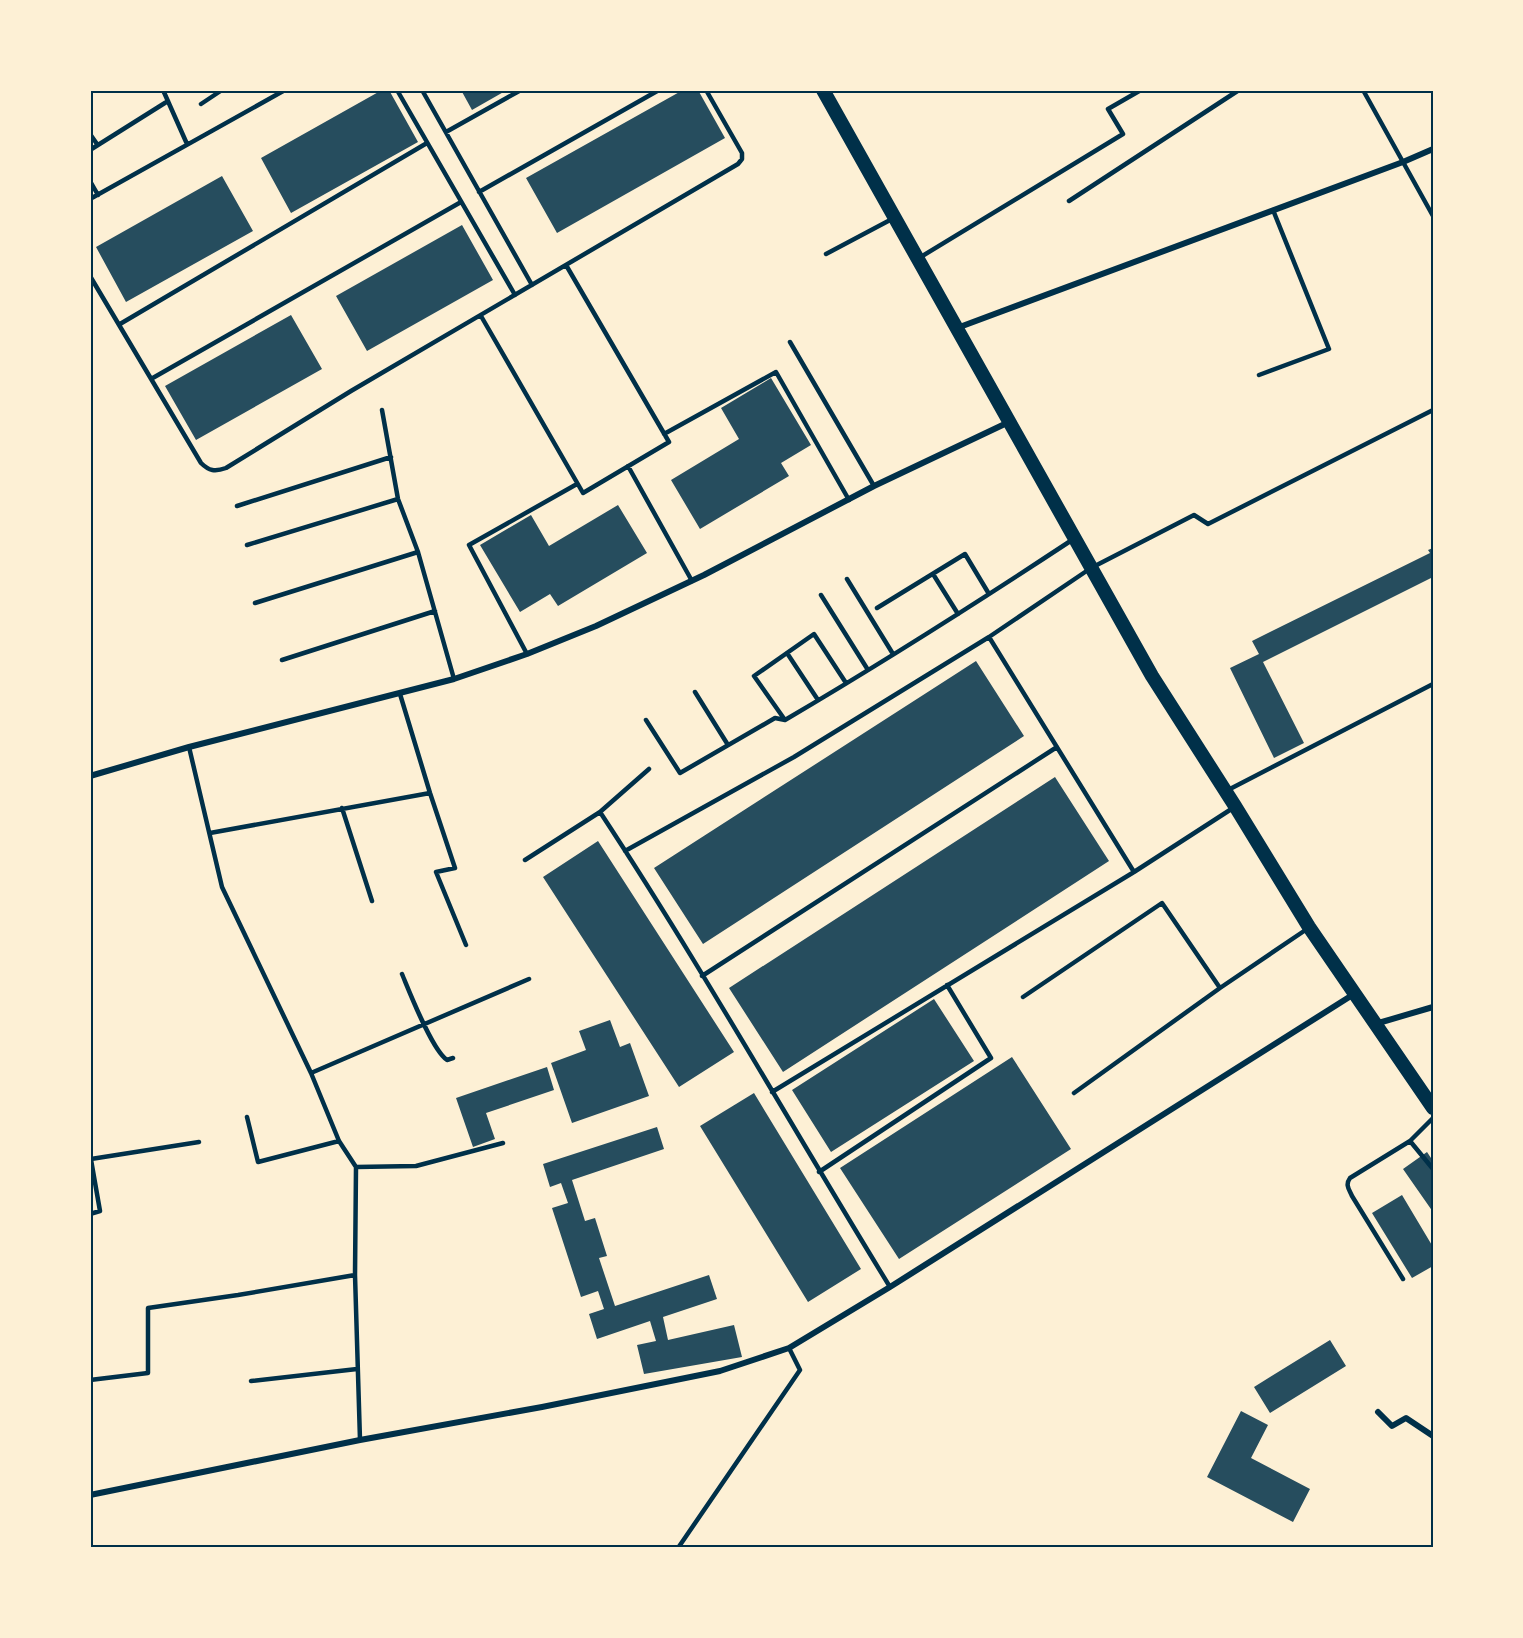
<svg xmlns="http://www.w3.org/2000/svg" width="1523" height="1638" font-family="Inter,sans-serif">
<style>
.building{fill:#264d5e}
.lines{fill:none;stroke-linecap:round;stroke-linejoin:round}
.service{stroke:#003049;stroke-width:4.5}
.minor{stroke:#003049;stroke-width:6}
.trunk{stroke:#003049;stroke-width:14}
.neatline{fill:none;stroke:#003049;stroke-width:2}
</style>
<rect width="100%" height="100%" fill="#fdf0d5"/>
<!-- building -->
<path class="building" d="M 382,90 L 389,90 L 418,142 L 291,213 L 261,158 Z
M 461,90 L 507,90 L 472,110 Z
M 683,90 L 698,90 L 725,138 L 557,233 L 526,178 Z
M 222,176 L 253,231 L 126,302 L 96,247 Z
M 462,225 L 493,280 L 367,351 L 336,296 Z
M 291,315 L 322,369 L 196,440 L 165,386 Z
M 771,378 L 811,445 L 781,463 L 789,476 L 700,529 L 671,480 L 739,439 L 721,408 Z
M 618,505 L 647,553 L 558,606 L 550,594 L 520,612 L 480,545 L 531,515 L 549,546 Z
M 1433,548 L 1433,577 L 1263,662 L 1304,743 L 1274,758 L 1230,668 L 1259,654 L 1252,641 L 1430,553 L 1428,550 Z
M 976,661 L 1024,736 L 703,944 L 654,868 Z
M 1055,777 L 1109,861 L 783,1072 L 729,988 Z
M 598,841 L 734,1052 L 679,1087 L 543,877 Z
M 934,999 L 974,1061 L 831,1152 L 792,1090 Z
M 610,1020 L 620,1047 L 630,1043 L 649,1096 L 572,1123 L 551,1063 L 586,1050 L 579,1031 Z
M 1012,1057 L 1071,1149 L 899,1259 L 840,1168 Z
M 547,1067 L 554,1090 L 486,1113 L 495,1139 L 473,1147 L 456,1098 Z
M 754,1093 L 861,1269 L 808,1302 L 700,1126 Z
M 657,1127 L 664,1149 L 572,1180 L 585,1221 L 595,1218 L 607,1256 L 599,1258 L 615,1306 L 709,1275 L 717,1299 L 663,1317 L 668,1340 L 734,1325 L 742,1357 L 644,1374 L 637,1345 L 656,1341 L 650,1321 L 597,1339 L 589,1314 L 604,1309 L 598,1291 L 581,1297 L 552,1208 L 568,1203 L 561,1183 L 550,1187 L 543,1164 Z
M 1427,1152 L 1433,1161 L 1433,1212 L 1403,1169 Z
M 1402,1195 L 1433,1247 L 1433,1266 L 1412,1278 L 1372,1213 Z
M 1330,1340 L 1346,1366 L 1270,1413 L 1254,1387 Z
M 1241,1411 L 1268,1425 L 1251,1458 L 1310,1489 L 1293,1522 L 1207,1477 Z"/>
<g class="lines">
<!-- service -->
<path class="service" d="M 163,90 L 187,144
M 397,90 L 515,295
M 422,90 L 532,285
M 1363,90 L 1433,216
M 201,104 L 222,90
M 446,132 L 521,90
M 90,134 L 97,144
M 90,150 L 168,101
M 90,181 L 98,195
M 479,192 L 659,90
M 90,199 L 285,90
M 1069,201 L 1239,90
M 826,254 L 892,219
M 919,258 L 1123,134 L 1108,109 L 1141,90
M 90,276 L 201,463 C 209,471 215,472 226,468 L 351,391 L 738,164 L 742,159 L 742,153 L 706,90
M 481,316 L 583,493 L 669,442 L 566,265
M 120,324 L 427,143
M 790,342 L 874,486
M 1259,375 L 1329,349 L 1273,210
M 151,379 L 461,202
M 382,410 L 398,499 L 418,552 L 454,679
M 664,434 L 776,372 L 849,500
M 628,466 L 692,581
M 237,506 L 391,457
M 247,545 L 398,499
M 933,574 L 958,614
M 847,579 L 893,654
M 821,595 L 868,670
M 255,603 L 418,552
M 877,608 L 965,554 L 989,594
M 989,637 L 1134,872
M 787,653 L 818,700
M 527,654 L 469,545 L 577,484
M 282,660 L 435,611
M 695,692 L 728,745
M 400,694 L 430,793 L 455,868 L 436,872 L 466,945
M 646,720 L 680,773 L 775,718 L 785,720 C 882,663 978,602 1072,540
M 785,720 L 754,676 L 814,634 L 846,683
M 649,769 L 600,812 C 702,967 793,1129 890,1287
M 1228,790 L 1433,684
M 342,808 L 372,901
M 210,833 L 430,793
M 625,851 L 794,757 L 989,637 L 1091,568 L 1194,515 L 1208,524 L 1433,410
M 525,860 L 600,812
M 402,974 C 410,993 432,1050 447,1060 L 453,1058
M 702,976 L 1057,747
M 1023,997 L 1162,903 L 1220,988 L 1307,929
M 311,1073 L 529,979
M 772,1092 L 1134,872 L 1233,808
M 1074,1093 L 1220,988
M 247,1117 L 258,1162 L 339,1141
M 1433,1118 L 1410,1141 L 1433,1169
M 90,1154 L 100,1211 L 90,1214
M 91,1159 L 199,1142
M 356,1167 L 416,1166 L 503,1143
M 819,1172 L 991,1058 L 947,985
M 355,1275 L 360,1440
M 1403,1279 L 1352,1196 C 1349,1189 1345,1185 1350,1178 L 1410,1141
M 90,1380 L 148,1373 L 148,1308 L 238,1295 L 355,1275 L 356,1167 L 339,1141 L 311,1073 L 222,887 L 189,747
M 251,1381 L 357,1369
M 678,1548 L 800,1370 L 789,1348"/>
<!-- minor -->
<path class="minor" d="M 957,328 L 1403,162 L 1433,149
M 90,776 L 189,747 L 454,679 L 527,654 L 596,626 L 704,575 L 874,486 L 1009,422
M 1375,1024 L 1433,1007
M 1378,1412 L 1392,1426 L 1406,1418 L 1433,1436
M 90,1495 L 360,1440 L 542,1407 L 720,1371 L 789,1348 L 890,1287 L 1354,994"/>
<!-- trunk -->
<path class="trunk" d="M 823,90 L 1152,676 L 1235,806 L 1309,927 L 1433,1108"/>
</g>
<!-- border -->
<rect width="1523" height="1638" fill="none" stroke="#fdf0d5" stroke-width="183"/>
<rect x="92" y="92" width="1340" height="1454" class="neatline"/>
</svg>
